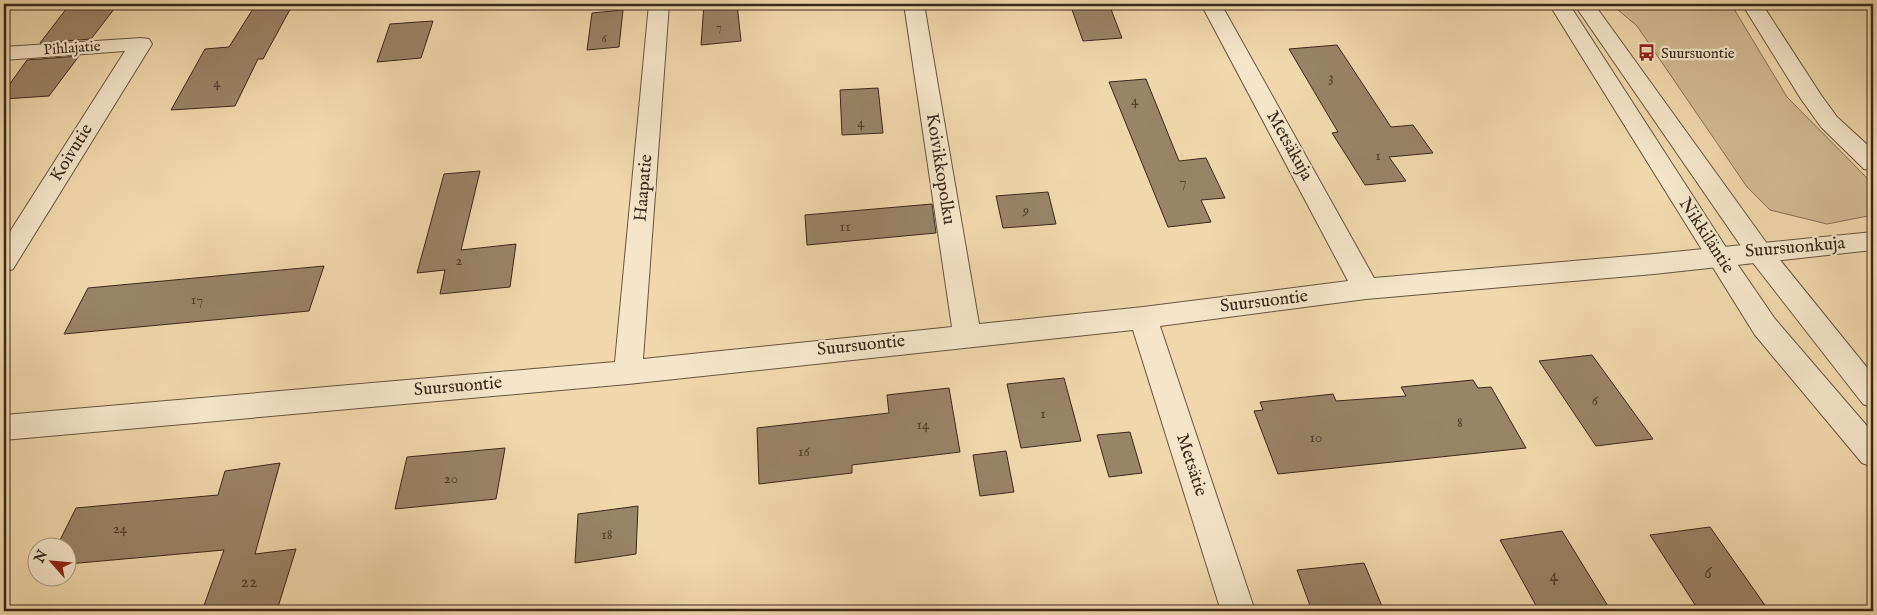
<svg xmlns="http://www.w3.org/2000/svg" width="1877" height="615" font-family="'IM FELL English',serif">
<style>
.green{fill:#d1ba93;stroke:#867157}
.building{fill:#998466;stroke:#3a281b}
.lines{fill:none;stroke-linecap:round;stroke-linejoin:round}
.minor-casing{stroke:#68543f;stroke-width:2}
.tertiary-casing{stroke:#68543f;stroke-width:2}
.minor{fill:#f5e6c9;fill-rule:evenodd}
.tertiary{fill:#f5e6c9;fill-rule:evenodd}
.labels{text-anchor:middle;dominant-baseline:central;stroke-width:4.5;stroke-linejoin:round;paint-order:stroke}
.far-number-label{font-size:12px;fill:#523f2e}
.far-street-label{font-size:15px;fill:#3a281b;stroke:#f5e6c9}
.far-poi-label{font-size:15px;fill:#3a281b;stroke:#f5e6c9;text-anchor:start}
.number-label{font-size:15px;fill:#523f2e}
.street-label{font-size:18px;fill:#3a281b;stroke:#f5e6c9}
.near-number-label{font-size:18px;fill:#523f2e}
</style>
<rect width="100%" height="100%" fill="#f0d8ac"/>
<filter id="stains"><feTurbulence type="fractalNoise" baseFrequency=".004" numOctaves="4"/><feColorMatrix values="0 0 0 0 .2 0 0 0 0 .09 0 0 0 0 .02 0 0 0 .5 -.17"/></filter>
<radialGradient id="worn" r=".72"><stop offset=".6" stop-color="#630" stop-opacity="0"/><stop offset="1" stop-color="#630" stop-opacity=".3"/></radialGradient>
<!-- green -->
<path class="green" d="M 1611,4 L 1731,4 L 1787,97 L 1873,184 L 1873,215 L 1827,224 L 1770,210 L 1747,187 L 1637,26 Z"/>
<!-- building -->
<path class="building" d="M 70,4 L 118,4 L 91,39 L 40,43 Z
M 256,4 L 293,4 L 263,59 L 258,59 L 235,106 L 171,110 L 205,49 L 229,47 Z
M 704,4 L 737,4 L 741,41 L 701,45 Z
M 1070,4 L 1109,4 L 1122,38 L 1083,41 Z
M 623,10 L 619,47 L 587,50 L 592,13 Z
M 433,21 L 421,58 L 377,62 L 390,24 Z
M 1337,45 L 1391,127 L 1413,125 L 1433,153 L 1389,157 L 1406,181 L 1365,185 L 1332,133 L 1338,132 L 1289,49 Z
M 79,56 L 49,96 L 4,99 L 4,92 L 27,60 Z
M 1146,79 L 1179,161 L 1206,158 L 1225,198 L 1201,200 L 1211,222 L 1168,227 L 1109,82 Z
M 878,88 L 883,133 L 842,135 L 840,90 Z
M 480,171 L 461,250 L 516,244 L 510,287 L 440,294 L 445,270 L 417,273 L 444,174 Z
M 1048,192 L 1056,224 L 1003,228 L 996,196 Z
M 932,204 L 936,233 L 807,245 L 805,215 Z
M 324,266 L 309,311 L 64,334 L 88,288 Z
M 1592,355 L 1653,439 L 1596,446 L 1539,361 Z
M 1064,378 L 1081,441 L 1021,448 L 1007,384 Z
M 1473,380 L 1478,388 L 1491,387 L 1526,448 L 1278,474 L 1254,411 L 1263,410 L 1260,402 L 1333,394 L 1336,401 L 1406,396 L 1401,387 Z
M 949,388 L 960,452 L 852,465 L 852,473 L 759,484 L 757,428 L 889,413 L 887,395 Z
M 1130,432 L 1142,473 L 1109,477 L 1097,435 Z
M 505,448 L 496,499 L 395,509 L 407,457 Z
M 1006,451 L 1014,492 L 980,496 L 973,455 Z
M 280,463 L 255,554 L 296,549 L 278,607 L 236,611 L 202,611 L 224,550 L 68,564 L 68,548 L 56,548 L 76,508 L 218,495 L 225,471 Z
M 638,506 L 636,554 L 575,563 L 578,514 Z
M 1710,527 L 1769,611 L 1699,611 L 1650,535 Z
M 1562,531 L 1611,611 L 1539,611 L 1500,540 Z
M 1364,563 L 1384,611 L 1312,611 L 1297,570 Z"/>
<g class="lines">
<defs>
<path id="minor" d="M 649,4 L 669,4 L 643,359 L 952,327 L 904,4 L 924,4 L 979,324 L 1143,307 L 1348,281 L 1201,4 L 1221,4 L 1374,278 L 1654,254 L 1873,232 L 1873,250 L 1654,274 L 1366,299 L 1160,326 L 1255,611 L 1221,611 L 1133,330 L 628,384 L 4,440 L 4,415 L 615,362 Z
M 1742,4 L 1762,4 L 1821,95 L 1837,117 L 1873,150 L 1873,171 L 1864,169 L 1821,127 L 1801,99 Z
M 141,38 L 149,39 L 152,44 L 13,269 L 4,272 L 4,241 L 125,51 L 4,60 L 4,47 Z"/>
<path id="tertiary" d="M 1549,4 L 1569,4 L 1727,249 L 1775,319 L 1873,433 L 1873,467 L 1862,463 L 1755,335 Z
M 1574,4 L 1594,4 L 1768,245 L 1873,375 L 1873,408 L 1863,404 L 1750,259 Z"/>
</defs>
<!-- minor casing -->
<use href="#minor" class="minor-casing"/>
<!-- tertiary casing -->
<use href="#tertiary" class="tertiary-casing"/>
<!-- minor -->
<use href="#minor" class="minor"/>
<!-- tertiary -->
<use href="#tertiary" class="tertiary"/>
</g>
<!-- icons -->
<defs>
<symbol id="bus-bare" viewBox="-9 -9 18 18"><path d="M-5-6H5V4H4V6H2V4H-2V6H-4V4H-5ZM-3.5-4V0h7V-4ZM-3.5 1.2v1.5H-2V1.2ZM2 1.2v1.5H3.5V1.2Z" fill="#8f2418" stroke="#f5e6c9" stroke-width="2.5" paint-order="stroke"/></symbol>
</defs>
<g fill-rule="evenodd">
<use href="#bus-bare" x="1634" y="40" width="25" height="25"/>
</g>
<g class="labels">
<!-- far-number labels -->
<g class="far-number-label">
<text x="719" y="27">7</text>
<text x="604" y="38">6</text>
</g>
<!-- far-street labels -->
<g class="far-street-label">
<text transform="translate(72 48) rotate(-4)">Pihlajatie</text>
</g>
<!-- far-poi labels -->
<g class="far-poi-label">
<text x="1661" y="53">Suursuontie</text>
</g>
<!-- number labels -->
<g class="number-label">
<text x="1331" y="77">3</text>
<text x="217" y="82">4</text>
<text x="1135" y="100">4</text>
<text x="861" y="122">4</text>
<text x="1378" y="155">1</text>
<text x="1183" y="181">7</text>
<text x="1026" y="210">9</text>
<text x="845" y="226">11</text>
<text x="459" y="260">2</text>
<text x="197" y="299">17</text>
<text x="1595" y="400">6</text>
<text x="1043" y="413">1</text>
<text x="1460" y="422">8</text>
<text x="923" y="424">14</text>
<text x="1316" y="437">10</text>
<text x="804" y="451">16</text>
<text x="451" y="478">20</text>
<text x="120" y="528">24</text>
<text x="607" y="534">18</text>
</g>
<!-- street labels -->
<g class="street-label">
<text transform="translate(1289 146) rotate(61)">Metsäkuja</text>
<text transform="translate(72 153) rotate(-58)">Koivutie</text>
<text transform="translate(940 169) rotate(81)">Koivikkopolku</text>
<text transform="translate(644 188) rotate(-85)">Haapatie</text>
<text transform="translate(1706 236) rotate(57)">Nikkiläntie</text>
<text transform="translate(1795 248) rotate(-5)">Suursuonkuja</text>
<text transform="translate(1264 302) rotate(-7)">Suursuontie</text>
<text transform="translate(861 346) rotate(-6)">Suursuontie</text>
<text transform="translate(458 387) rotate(-5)">Suursuontie</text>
<text transform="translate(1191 465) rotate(72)">Metsätie</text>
</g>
<!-- near-number labels -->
<g class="near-number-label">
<text x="1708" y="573">6</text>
<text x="1554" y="576">4</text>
<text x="249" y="582">22</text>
</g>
</g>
<!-- margin -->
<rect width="1877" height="615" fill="none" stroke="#f0d8ac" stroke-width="20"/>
<rect x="5" y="5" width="1867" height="605" fill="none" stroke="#3a281b" stroke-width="2.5"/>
<rect x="10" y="10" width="1857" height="595" fill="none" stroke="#3a281b"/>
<!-- north arrow -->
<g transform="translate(52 562) rotate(297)"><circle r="24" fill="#f5e6c9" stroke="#aa9a83"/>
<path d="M0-4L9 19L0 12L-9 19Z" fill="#8f2418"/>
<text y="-8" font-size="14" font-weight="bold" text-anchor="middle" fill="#3a281b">N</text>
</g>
<rect width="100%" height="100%" filter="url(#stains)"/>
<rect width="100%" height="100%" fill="url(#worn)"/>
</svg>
